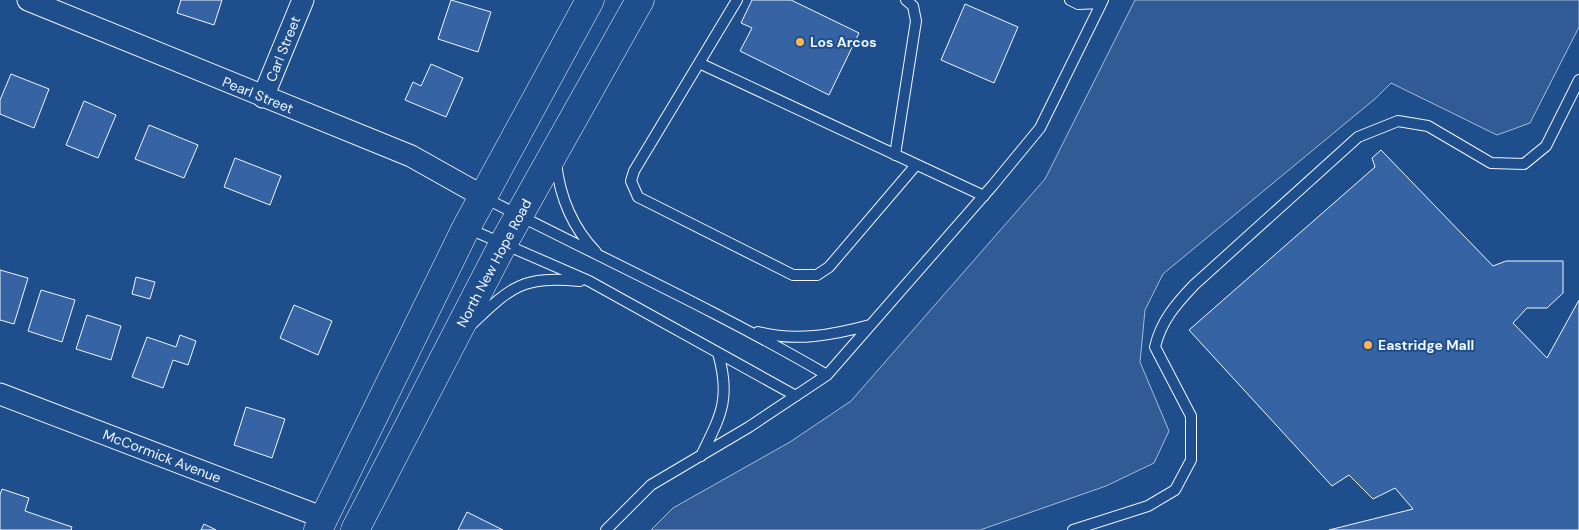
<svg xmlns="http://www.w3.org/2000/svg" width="1579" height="530" font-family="'DM Sans',sans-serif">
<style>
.parking{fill:#305b95;stroke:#a8bbd7}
.building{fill:#3563a3;stroke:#f2f6ff}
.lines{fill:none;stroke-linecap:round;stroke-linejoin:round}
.lane-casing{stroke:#f2f6ff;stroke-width:12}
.street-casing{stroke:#f2f6ff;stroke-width:23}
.primary-casing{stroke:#f2f6ff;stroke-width:29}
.lane{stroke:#1f4e8c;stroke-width:10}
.street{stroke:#1f4e8c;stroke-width:21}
.primary{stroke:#1f4e8c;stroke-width:28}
.poi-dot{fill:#ffb74d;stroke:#1f4e8c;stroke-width:2}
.labels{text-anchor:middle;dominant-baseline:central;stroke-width:4;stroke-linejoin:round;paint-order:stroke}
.poi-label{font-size:14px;font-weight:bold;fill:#f2f6ff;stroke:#1f4e8c;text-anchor:start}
.street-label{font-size:14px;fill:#f2f6ff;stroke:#1f4e8c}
</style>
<rect width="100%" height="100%" fill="#1f4e8c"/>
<!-- parking -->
<path class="parking" d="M 1135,0 L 1579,0 L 1579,27 L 1530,123 L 1497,135 L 1391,83 L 1376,98 L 1163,274 L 1145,310 L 1140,362 L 1169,431 L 1154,463 L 1106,486 L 980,530 L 651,530 L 673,508 L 790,442 L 851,401 L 1045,179 Z"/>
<!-- building -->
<path class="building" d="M 181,0 L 222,0 L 214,25 L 177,13 Z
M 451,0 L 491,12 L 478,52 L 438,39 Z
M 752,0 L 791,0 L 859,33 L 829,95 L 740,51 L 752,28 L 741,23 Z
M 965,4 L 1018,27 L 994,83 L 941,60 Z
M 431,64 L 463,78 L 446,117 L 405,100 L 413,82 L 421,86 Z
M 11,74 L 49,89 L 34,128 L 0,114 L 0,100 Z
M 84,101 L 116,115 L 98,158 L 66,145 Z
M 149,125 L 198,145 L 184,178 L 135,159 Z
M 1381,150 L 1493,266 L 1506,261 L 1563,261 L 1563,293 L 1547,308 L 1527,308 L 1513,323 L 1547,358 L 1579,300 L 1579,530 L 1329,530 L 1413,509 L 1395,488 L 1373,499 L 1349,475 L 1332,486 L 1189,330 L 1375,167 L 1372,158 Z
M 235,158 L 281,176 L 270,205 L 224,187 Z
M 0,270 L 28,278 L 14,324 L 0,320 Z
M 136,277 L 155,282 L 150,299 L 132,294 Z
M 41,290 L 75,300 L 62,342 L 28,331 Z
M 294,305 L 332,321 L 318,355 L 280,338 Z
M 87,315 L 121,326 L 111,360 L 76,349 Z
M 180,335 L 196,341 L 188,365 L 173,360 L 163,388 L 132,377 L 147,337 L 176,347 Z
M 246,407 L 285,419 L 272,458 L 234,445 Z
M 2,489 L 29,498 L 25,511 L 72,527 L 71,530 L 0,530 L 0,495 Z
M 467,512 L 503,530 L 458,530 Z
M 204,524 L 216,530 L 201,530 Z"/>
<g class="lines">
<defs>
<path id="lane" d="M 737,0 L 634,171 L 631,181 L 638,197 L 793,275 L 817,275 L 829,267 L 916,165
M 1070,0 L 1078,4 L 1101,3
M 699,63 L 984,196
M 895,155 L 916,21 L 913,6 L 906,0
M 556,163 C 560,198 572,227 596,252
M 485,198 C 599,257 716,310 827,375
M 467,228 L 589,281 L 796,396
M 472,324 C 512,286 522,276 580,281
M 758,332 C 796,342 833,335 870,325
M 701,456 C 721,415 731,399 718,353
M 606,530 L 651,485 L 749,427 L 827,375 L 993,185 L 1040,128 L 1103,0
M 1073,530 L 1148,506 L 1175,490 L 1191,460 L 1191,416 L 1155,347 C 1161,321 1176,304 1194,285 L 1358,137 L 1398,121 L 1428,126 L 1491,163 L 1524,164 L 1546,146 L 1579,80"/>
<path id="street" d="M 28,0 L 411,156 L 484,197
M 263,97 L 303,0
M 0,394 L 324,518"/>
<path id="primary" d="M 318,530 L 466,228 L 590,0
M 355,530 L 503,244 L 640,0"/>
</defs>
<!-- lane casing -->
<use href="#lane" class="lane-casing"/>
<!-- street casing -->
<use href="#street" class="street-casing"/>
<!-- primary casing -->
<use href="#primary" class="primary-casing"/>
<!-- lane -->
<use href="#lane" class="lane"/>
<!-- street -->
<use href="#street" class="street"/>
<!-- primary -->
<use href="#primary" class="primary"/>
</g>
<!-- markers -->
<g class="poi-dot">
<circle cx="800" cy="42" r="5"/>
<circle cx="1368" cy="345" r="5"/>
</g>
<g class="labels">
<!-- poi labels -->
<g class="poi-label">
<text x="810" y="42">Los Arcos</text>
<text x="1378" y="345">Eastridge Mall</text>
</g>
<!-- street labels -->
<g class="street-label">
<text transform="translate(283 49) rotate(-68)">Carl Street</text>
<text transform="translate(258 95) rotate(22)">Pearl Street</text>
<text transform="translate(494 263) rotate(-62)">North New Hope Road</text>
<text transform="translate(162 456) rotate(21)">McCormick Avenue</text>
</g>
</g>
</svg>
